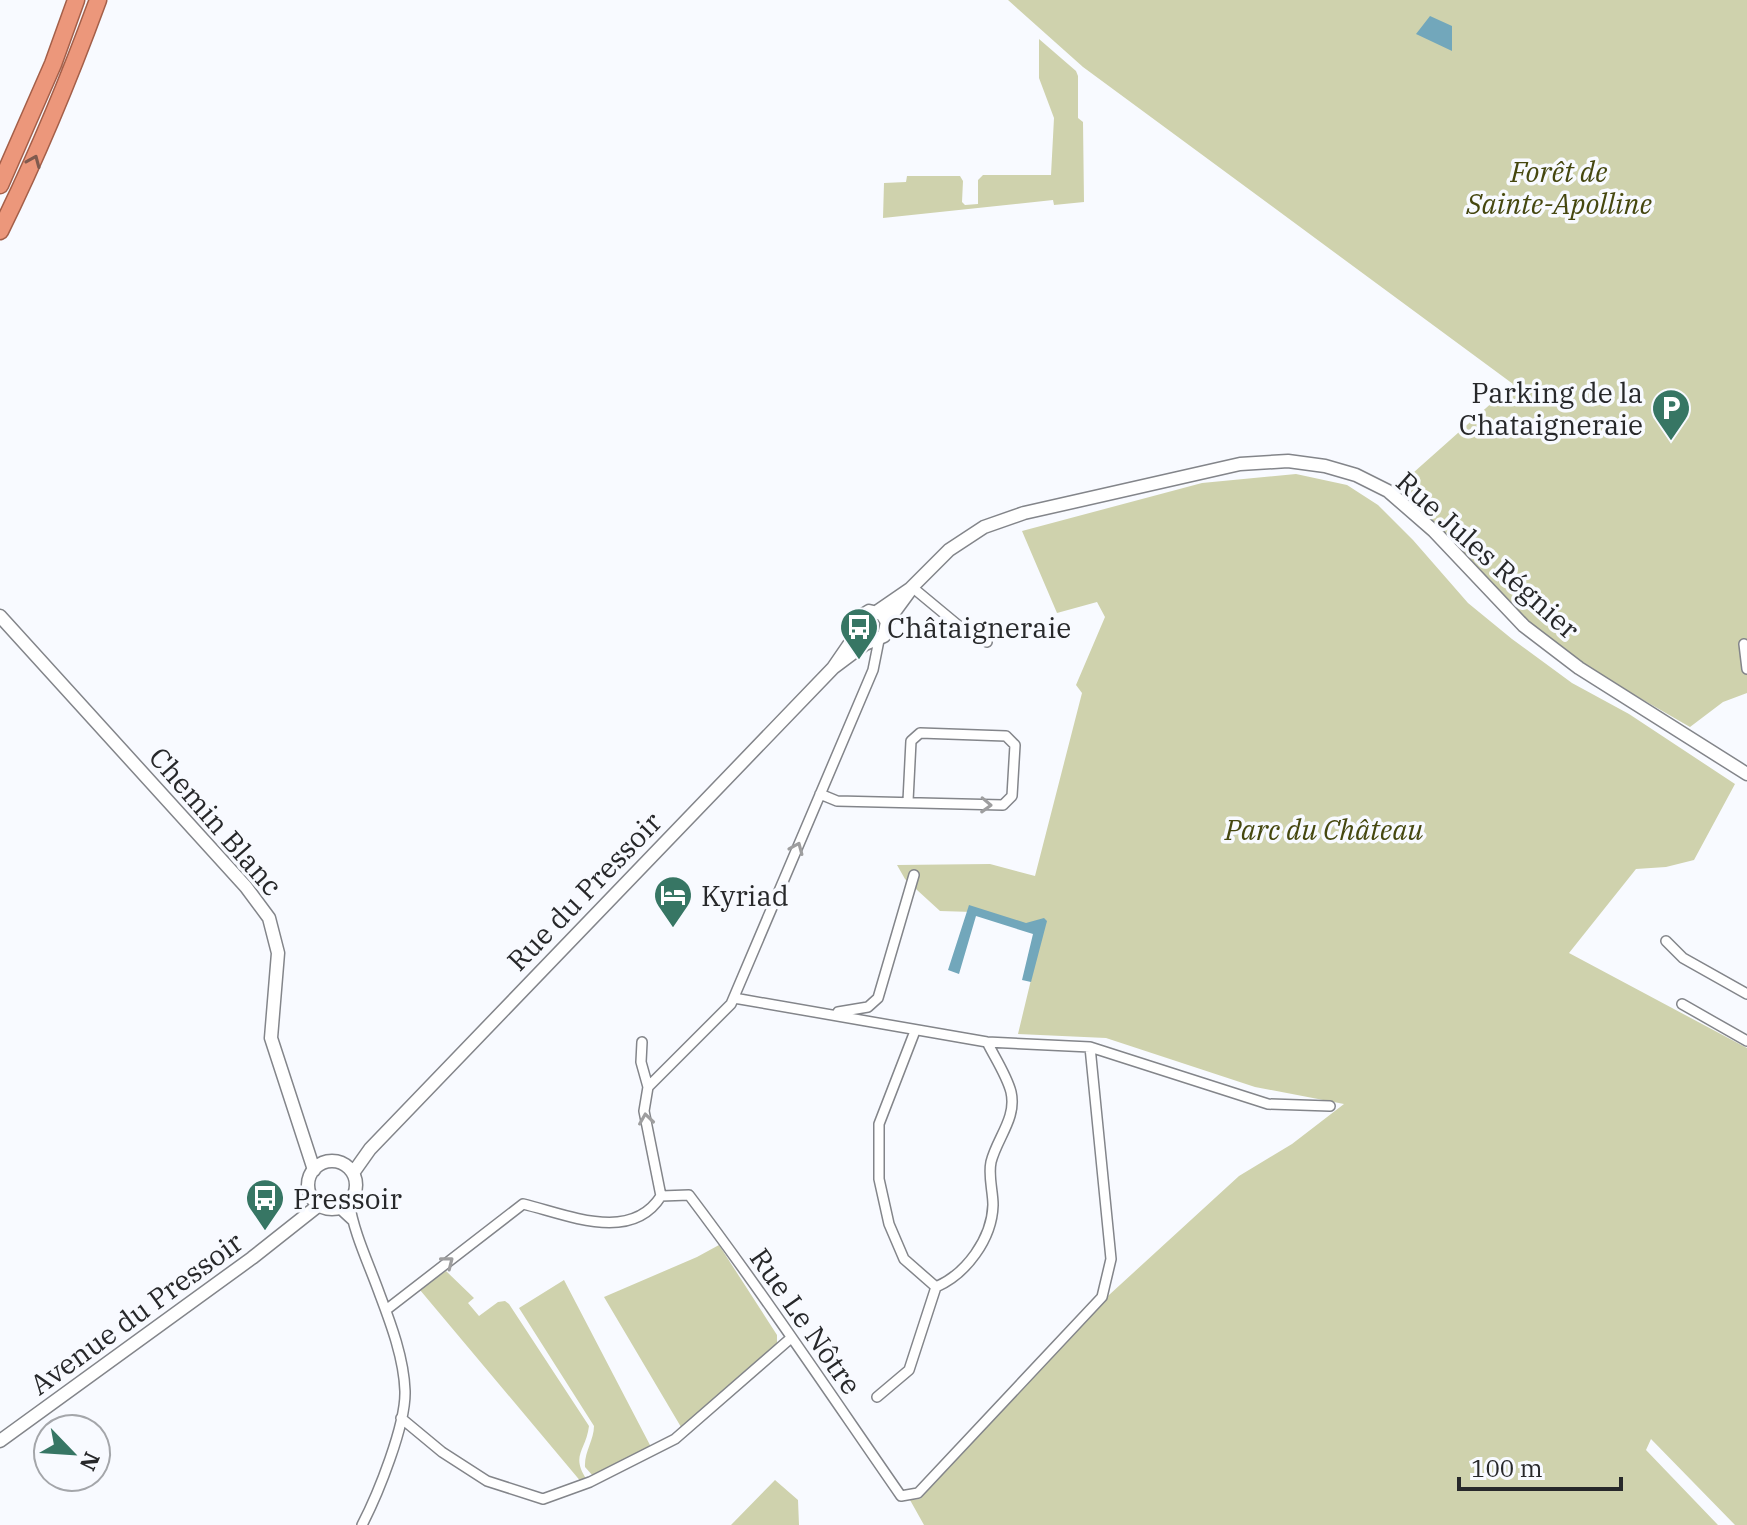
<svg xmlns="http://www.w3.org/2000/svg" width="1747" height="1525" font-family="'IBM Plex Serif',serif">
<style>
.green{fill:#cfd2ad}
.water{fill:#72a7bb}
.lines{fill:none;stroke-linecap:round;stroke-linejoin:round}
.minor-casing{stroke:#83858a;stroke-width:12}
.tertiary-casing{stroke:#83858a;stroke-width:15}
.trunk-casing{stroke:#a45f49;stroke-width:19}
.minor{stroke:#fff;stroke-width:9}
.tertiary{stroke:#fff;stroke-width:12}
.trunk{stroke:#ec977b;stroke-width:16}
.oneway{stroke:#805a4e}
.oneway2{stroke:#9e9e9f}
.labels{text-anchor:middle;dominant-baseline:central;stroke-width:7;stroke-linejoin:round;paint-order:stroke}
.park-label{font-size:28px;font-style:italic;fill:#45470f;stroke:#f8faff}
.poi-label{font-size:28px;fill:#27282a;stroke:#f8faff;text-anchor:start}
.street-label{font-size:28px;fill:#27282a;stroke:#f8faff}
</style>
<rect width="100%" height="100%" fill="#f8faff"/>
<!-- green -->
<path class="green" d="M 1008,0 L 1747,0 L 1747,693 L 1723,702 L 1690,727 L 1683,723 L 1564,654 L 1500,601 L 1386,497 L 1513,384 L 1083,67 Z
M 1039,39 L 1076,71 L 1078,76 L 1078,118 L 1083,122 L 1084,202 L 1054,205 L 1053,200 L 883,218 L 884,183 L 906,182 L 907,176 L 960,176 L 963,181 L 962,202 L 965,205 L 978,204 L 978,180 L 983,175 L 1051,175 L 1054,118 L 1039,78 Z
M 1296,474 L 1347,485 L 1378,505 L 1413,540 L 1468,603 L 1512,639 L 1572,683 L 1629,714 L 1735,784 L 1694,860 L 1666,867 L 1636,869 L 1569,953 L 1747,1048 L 1747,1525 L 1735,1525 L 1651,1439 L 1646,1450 L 1718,1525 L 924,1525 L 910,1500 L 920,1499 L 1097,1306 L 1239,1176 L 1292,1144 L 1344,1104 L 1255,1087 L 1106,1038 L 1018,1034 L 1042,934 L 973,912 L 940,911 L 905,879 L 897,865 L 990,864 L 1035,876 L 1082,693 L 1076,685 L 1105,617 L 1097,602 L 1057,613 L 1022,531 L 1202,483 Z
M 719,1245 L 777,1335 L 777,1344 L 681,1427 L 604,1297 L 697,1257 Z
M 446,1271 L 474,1298 L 468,1303 L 479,1316 L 498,1302 L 505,1301 L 509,1304 L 589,1426 C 586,1451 570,1455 587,1480 L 582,1483 L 420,1290 Z
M 564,1280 L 651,1447 L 593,1476 L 585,1467 C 584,1452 594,1440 594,1426 L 519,1308 Z
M 775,1480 L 798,1500 L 799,1525 L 731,1525 Z"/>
<!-- water -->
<path class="water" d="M 1430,16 L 1452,26 L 1452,51 L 1416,34 Z
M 969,905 L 1026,923 L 1044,918 L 1047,921 L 1031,982 L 1022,980 L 1033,934 L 976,916 L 959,974 L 948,970 Z"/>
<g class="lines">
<defs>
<path id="minor" d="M 912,587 L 959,626 L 987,642
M 1744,644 L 1747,669
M 820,794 L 837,801 L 1003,805 L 1012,796 L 1015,745 L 1006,736 L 920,733 L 911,741 L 908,801
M 1666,941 L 1683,958 L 1747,994
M 734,998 L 987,1042 L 1090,1047 L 1268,1104 L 1330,1106
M 1682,1004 L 1747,1041
M 838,1012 L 868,1007 L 878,998 L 914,875
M 915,1031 L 879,1124 L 879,1179 L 889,1224 L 904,1259 L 936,1287
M 642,1042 L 641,1062 L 648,1087
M 661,1196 L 689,1195 C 763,1293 831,1395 901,1496 L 918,1493 L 1102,1297 L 1111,1259 L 1090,1047
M 349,1202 C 354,1234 369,1264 380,1295 C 391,1324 404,1359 405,1391 C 406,1425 378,1494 362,1525
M 339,1208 L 352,1220
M 386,1310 L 523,1204 C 566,1214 631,1244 661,1196 L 644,1111 L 648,1087 L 731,1004 L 873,670 L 879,640
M 877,1397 L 909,1370 L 936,1287 C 966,1274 992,1239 993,1205 C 993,1191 988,1176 991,1162 C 997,1138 1017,1118 1011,1092 C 1007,1076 995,1058 987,1042
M 401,1418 L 442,1452 L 487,1481 L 543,1499 L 590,1482 L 675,1439 L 791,1338"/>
<path id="tertiary" d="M 878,611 L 910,589 L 949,550 L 984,527 L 1024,513 L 1240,464 L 1288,461 L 1325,466 L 1356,475 L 1388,491 L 1434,531 L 1524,626 L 1579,668 L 1747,774
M 0,616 L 246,887 L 269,918 L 278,953 L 271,1038 L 314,1170
M 887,622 L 909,592
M308 1185a24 24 0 1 1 48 0a24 24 0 1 1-48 0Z
M 353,1173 L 370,1149 L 833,668 L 855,636 L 861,616 L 869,611 L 882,614 L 887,622 L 884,636 L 865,644 L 833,668
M 0,1441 L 252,1258 L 319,1205"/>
<path id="trunk" d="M 0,185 L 53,64 L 76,0
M 0,231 C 37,156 69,79 98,0"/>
</defs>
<!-- minor casing -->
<use href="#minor" class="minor-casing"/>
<!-- tertiary casing -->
<use href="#tertiary" class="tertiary-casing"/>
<!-- trunk casing -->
<use href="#trunk" class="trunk-casing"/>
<!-- minor -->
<use href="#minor" class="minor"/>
<!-- tertiary -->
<use href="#tertiary" class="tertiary"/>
<!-- trunk -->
<use href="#trunk" class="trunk"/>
</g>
<!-- one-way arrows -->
<defs><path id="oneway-chevron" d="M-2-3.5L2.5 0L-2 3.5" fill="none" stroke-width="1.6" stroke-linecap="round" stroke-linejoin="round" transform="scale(2)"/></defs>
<use class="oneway" href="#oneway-chevron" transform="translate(34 161) rotate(-67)"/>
<g class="oneway2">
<use href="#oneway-chevron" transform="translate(986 805) rotate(2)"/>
<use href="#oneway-chevron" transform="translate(797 848) rotate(-67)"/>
<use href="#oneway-chevron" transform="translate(646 1119) rotate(-98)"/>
<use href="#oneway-chevron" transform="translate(448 1262) rotate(-38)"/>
</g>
<!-- icons -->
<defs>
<symbol id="parking-pin" viewBox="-11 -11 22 30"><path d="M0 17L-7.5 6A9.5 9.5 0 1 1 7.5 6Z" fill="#377664" stroke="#f8faff"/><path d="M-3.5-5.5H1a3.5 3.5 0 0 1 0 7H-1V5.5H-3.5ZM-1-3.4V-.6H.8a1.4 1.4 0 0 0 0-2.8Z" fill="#fff"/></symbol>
<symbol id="bus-pin" viewBox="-11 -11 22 30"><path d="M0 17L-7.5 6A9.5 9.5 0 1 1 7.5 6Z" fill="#377664" stroke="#f8faff"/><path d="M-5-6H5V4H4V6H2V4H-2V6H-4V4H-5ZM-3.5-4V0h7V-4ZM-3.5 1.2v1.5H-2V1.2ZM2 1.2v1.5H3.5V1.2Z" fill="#fff"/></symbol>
<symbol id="hotel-pin" viewBox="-11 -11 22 30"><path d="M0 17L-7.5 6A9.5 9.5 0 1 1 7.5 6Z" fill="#377664" stroke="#f8faff"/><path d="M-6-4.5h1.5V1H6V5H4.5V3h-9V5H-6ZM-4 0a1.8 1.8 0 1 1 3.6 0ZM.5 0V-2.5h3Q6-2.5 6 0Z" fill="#fff"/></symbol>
</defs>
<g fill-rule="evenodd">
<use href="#parking-pin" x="1649" y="386" width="44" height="60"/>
<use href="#bus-pin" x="837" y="605" width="44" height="60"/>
<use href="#hotel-pin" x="651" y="873" width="44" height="60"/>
<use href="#bus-pin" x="243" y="1176" width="44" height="60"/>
</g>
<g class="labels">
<!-- park labels -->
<g class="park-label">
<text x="1559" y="171">Forêt de<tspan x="1559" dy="32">Sainte-Apolline</tspan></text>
<text x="1324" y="829">Parc du Château</text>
</g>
<!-- poi labels -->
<g class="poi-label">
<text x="1643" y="392" text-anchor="end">Parking de la<tspan x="1643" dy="32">Chataigneraie</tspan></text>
<text x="887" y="627">Châtaigneraie</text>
<text x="701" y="895">Kyriad</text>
<text x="293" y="1198">Pressoir</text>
</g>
<!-- street labels -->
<g class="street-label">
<text transform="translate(1488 555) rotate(42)">Rue Jules Régnier</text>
<text transform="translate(216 821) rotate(49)">Chemin Blanc</text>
<text transform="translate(584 891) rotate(-46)">Rue du Pressoir</text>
<text transform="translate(136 1313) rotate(-36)">Avenue du Pressoir</text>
<text transform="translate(806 1321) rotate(55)">Rue Le Nôtre</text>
</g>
</g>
<!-- north arrow -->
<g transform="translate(72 1453) rotate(115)"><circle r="38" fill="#f8faff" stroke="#a4a6aa" stroke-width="2"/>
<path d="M0-6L14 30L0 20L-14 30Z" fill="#377664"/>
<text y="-12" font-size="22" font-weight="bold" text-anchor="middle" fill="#27282a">N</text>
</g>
<!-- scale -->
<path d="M1459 1477v12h162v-12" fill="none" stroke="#27282a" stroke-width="4"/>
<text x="1471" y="1477" font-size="24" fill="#27282a" stroke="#f8faff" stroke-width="6" paint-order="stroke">100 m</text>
</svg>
